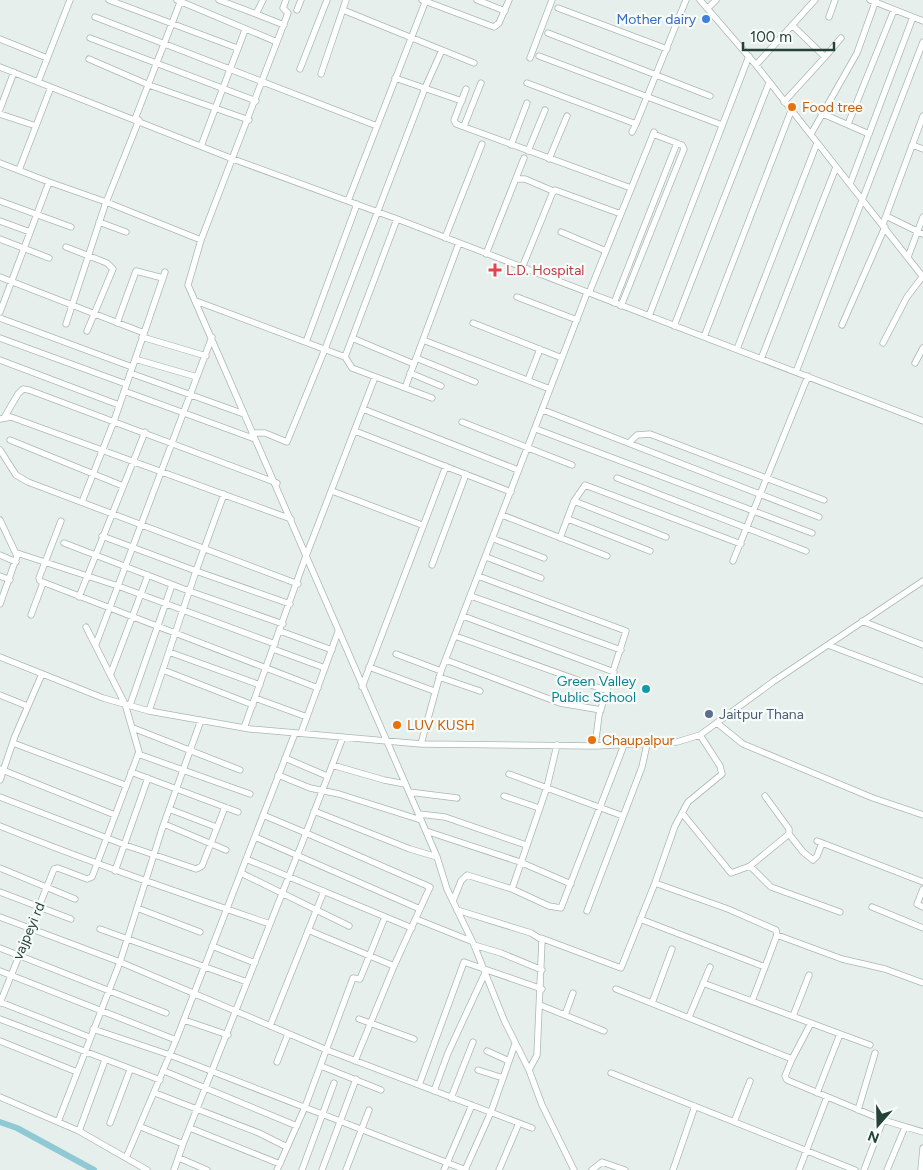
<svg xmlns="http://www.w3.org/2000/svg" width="923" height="1170" font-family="Figtree,sans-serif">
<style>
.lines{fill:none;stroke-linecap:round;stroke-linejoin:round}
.canal{stroke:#8ec9d4;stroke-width:6}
.minor-casing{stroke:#a8b8b2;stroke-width:7}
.minor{stroke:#fff;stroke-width:5.5}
.shop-dot{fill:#3f7fe0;stroke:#f7fbf9;stroke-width:2}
.food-dot{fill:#e8710a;stroke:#f7fbf9;stroke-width:2}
.health-dot{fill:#e0444e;stroke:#f7fbf9;stroke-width:2}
.culture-dot{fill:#0f9aa8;stroke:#f7fbf9;stroke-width:2}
.service-dot{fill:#5c6f8a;stroke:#f7fbf9;stroke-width:2}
.labels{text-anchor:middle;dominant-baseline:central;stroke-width:4.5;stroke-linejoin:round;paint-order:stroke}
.shop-label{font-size:14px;fill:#366cbe;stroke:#f7fbf9;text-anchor:end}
.food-label{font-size:14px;fill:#c56008;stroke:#f7fbf9;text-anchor:start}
.health-label{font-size:14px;fill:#be3a42;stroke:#f7fbf9;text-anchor:start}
.culture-label{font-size:14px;fill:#0d838f;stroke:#f7fbf9;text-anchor:end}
.service-label{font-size:14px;fill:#4e5e75;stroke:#f7fbf9;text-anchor:start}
.street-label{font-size:14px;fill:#24423a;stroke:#f7fbf9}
</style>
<rect width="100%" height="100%" fill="#e6efeb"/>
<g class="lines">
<!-- canal -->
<path class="canal" d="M 0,1122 L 17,1128 L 94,1170"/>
<defs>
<path id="minor" d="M 109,0 L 237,48
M 177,0 L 277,42
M 219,0 L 256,14 L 263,0
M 286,0 L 283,8 L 288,13 L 201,240 L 188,285 L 409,792 L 437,857 L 447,889 L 474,945 L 504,1020 L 529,1070 L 542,1105 L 574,1170
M 422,0 L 494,27 L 499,23 L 509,0
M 477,0 L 505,11
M 700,0 L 756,65 L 923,277
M 870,0 L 923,21
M 558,8 L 667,49
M 708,8 L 716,0
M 297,10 L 301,0
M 343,10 L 474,63
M 256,14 L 284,25
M 95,17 L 377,126
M 829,17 L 835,0
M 792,25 L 825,57 L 841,38
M 548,33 L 710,96
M 90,38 L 256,101
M 0,39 L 47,58
M 539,56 L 722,125
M 530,58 L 552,0
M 89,59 L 149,85 L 249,120
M 756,65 L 815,0
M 0,67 L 233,159 L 397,219 L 923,421
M 300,69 L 327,0
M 321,74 L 346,0
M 395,78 L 462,101
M 38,82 L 70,0
M 527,83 L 636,124 L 686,0
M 466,89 L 454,120 L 456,124 L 631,188
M 784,102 L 825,57
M 0,109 L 14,72
M 821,113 L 869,134
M 0,114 L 36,126
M 135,119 L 181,0
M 848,124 L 894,10
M 464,126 L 481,83
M 632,132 L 636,124
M 811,134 L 857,53 L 876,0
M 511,145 L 527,103
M 912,145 L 923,149
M 201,146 L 245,30
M 528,151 L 545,110
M 549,159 L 567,116
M 0,163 L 49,182
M 19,170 L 51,87
M 516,179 L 525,179 L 553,191
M 850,184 L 913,17
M 0,201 L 71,227
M 348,201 L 426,0
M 886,216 L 923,234
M 0,221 L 30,232
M 99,222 L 126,232
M 883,224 L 923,116
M 561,232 L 606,251
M 445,238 L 482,144
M 0,239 L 49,258
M 66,247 L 107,263 L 113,269 L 87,331
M 486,254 L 524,158
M 908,257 L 923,217
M 522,268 L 552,194 L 555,190 L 621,214
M 0,277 L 144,333
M 589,293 L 654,132
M 517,297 L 577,320
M 196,301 L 345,357 L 352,368 L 432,398
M 614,303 L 677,143
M 621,306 L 684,149 L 682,145 L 653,134
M 0,312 L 49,182 L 106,202 L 201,240
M 649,316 L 749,56
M 0,318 L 132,367
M 117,323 L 136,271 L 163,278
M 473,323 L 562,358
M 66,324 L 105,205 L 139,120
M 842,325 L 885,227
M 674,326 L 769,83
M 142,337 L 206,356
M 704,337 L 791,111
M 0,338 L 126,384
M 352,338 L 414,364
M 423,340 L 550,389
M 306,342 L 357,204
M 883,343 L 907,297 L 923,276
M 737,349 L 817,143
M 345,357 L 397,219
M 416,358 L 475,382
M 135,359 L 197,377
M 761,359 L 836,167
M 0,360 L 119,405
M 915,363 L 923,348
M 796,372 L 923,42
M 130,373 L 244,414
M 410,373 L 441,386
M 528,380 L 540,349
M 405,388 L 459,243
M 124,391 L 255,439
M 363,409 L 518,470
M 543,410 L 819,517
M 5,416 L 18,394 L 23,389 L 29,390 L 277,483
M 0,419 L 11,417 L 291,519
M 462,422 L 572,465
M 536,429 L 812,533
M 355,431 L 511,492
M 252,433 L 265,433 L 287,442 L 325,349 L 425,88 L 442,50
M 10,440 L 123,486
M 629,443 L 637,435 L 650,434 L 824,500
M 0,450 L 16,475 L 28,482 L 298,584
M 617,478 L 806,551
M 332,491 L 422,525
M 224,494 L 196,571 L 290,604
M 574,501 L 666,537
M 82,502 L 114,421 L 165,272
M 502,515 L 607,556
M 568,519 L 650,551
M 0,520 L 17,556 L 0,604
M 61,521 L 39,578 L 40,581 L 318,688
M 102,536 L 196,571 L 149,711
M 560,538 L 574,501 L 585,485 L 741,544
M 494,539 L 544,558
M 64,543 L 189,591 L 283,624
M 17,553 L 118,586 L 275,644
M 0,555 L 16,562
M 486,557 L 541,578
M 733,561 L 808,376
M 432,565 L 466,474
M 0,576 L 10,580
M 478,576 L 626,631 L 599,715 L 595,746
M 471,596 L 621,650
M 79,597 L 145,432
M 31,615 L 43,583
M 463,616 L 614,672
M 862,621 L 923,645
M 280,631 L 332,650
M 455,636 L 608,691
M 96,644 L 212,337
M 828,645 L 923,681
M 273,649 L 325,668
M 169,652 L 260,685
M 396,654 L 441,671
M 0,657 L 103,698 L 149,711 L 250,729 L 421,744 L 595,746 L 677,742 L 700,735 L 774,681 L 923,581
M 446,660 L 560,703 L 601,710
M 369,667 L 434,691
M 163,670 L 253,705
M 111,673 L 148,575
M 439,677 L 480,691
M 362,687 L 446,466
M 0,695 L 27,706
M 255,698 L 307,717
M 130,705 L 172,585
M 717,723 L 743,744 L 873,798 L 923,815
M 133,728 L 240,770
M 244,728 L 306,556 L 375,377
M 301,733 L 338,632
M 343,737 L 306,833 L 430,887 L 394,966 L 355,1061
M 13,743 L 125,785
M 421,744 L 441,671 L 587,293
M 138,754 L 250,794
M 285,758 L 327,776
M 332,765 L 384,780 L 405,784
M 0,769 L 115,815
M 131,772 L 238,812
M 509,774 L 623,816
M 278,775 L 310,788 L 339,794 L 421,820
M 0,780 L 15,736 L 42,674
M 409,792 L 457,798
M 504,796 L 539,808
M 765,796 L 789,829 L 789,834 L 803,852 L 813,860 L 817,856 L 822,843
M 0,797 L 125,845 L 196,869 L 202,866 L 225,807
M 169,809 L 216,827
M 314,811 L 410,849 L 437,857
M 682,813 L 731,873 L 750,866 L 771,887 L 840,912
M 419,814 L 445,817 L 526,845
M 164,824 L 226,850
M 0,826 C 89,862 180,893 270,924
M 426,831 L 520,862 L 571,884
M 255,837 L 420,909
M 817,841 L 923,882
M 246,859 L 412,928
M 750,866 L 789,834
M 0,868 L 75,899
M 115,871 L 148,778
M 241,873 L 349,926
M 512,889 L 547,787 L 557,745
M 923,889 L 917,904 L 923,907
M 0,892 L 71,919
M 453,901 L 461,881 L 467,875 L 512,889 L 549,906 L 561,908 L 624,745
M 872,907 L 923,928
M 137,908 L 200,932
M 457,910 L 531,933 L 542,940 L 537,1055 L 529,1070
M 587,911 L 642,767 L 647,744
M 0,917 L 120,962 L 327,1050 L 532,1128
M 416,919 L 471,941
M 640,919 L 765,967 L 777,935 L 776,930 L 728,909 L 655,883 L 675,826 L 688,802 L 722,774 L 720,766 L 700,735
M 100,929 L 247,982
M 308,930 L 394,966
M 777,935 L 842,959 L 885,969 L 923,983
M 541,938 L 621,968 L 655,883
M 474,945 L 501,953 L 542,970
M 212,946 L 255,963
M 0,948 L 166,1013
M 0,971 L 176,1040
M 703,983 L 870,1045
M 616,989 L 792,1059 L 785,1076 L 787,1080 L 883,1120 L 923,1132
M 752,1001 L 765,967
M 0,1002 L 89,1037
M 0,1003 L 54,869 L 58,868 L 87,879 L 92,877 L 139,752 L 125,704 L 86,627
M 652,1003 L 672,949
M 540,1005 L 604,1031
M 565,1015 L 573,993
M 793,1016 L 809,975
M 689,1017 L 710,967
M 0,1019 L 160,1080
M 359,1019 L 414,1039
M 184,1020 L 228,1035
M 270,1026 L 324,891
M 93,1029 L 170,1055 L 466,1170
M 0,1041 L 77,1072
M 487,1051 L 509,1061
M 792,1059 L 811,1023
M 277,1062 L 288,1034
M 321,1066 L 381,1090
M 478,1070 L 503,1078
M 164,1071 L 297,1126
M 611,1073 L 855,1170
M 419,1085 L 464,962 L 542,989
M 434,1091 L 448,1053 L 485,973
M 155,1093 L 259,1133 L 287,1147
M 817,1093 L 840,1034
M 0,1097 L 79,1131 L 147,1170
M 451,1098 L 473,1042
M 858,1110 L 875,1053
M 58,1122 L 120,962 L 162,829 L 201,720
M 734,1122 L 750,1081
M 110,1123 L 130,1070
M 141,1127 L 183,1144 L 306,833 L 263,815
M 190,1128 L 280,1164
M 79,1131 L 105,1060
M 126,1158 L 176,1040 L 295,733
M 179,1158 L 207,1170
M 174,1170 L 183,1144
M 277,1170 L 305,1107 L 353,978 L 360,979 L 385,917
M 302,1170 L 334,1083
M 322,1170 L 356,1079
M 346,1170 L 369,1110
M 444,1170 L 472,1105
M 465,1170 L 491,1112 L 515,1044
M 499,1170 L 519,1123
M 592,1170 L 602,1162 L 625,1170
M 673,1170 L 695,1106
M 799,1170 L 827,1097
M 864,1170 L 883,1120
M 887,1170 L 905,1127
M 921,1170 L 923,1148"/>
</defs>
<!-- minor casing -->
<use href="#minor" class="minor-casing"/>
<!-- minor -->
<use href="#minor" class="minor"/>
</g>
<!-- markers -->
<circle class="shop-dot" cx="706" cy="19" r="5"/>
<g class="food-dot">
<circle cx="792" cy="107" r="5"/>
<circle cx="397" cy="725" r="5"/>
<circle cx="592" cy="740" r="5"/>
</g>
<path class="health-dot" d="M492.5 262.5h5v5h5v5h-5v5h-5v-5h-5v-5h5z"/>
<circle class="culture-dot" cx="646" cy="689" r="5"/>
<circle class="service-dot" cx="709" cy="714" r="5"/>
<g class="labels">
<!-- shop labels -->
<g class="shop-label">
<text x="696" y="19">Mother dairy</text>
</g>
<!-- food labels -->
<g class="food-label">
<text x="802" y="107">Food tree</text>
<text x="407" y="725">LUV KUSH</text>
<text x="602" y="740">Chaupalpur</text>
</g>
<!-- health labels -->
<g class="health-label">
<text x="506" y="270">L.D. Hospital</text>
</g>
<!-- culture labels -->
<g class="culture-label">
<text x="636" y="681">Green Valley<tspan x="636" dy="16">Public School</tspan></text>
</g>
<!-- service labels -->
<g class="service-label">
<text x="719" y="714">Jaitpur Thana</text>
</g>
<!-- street labels -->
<g class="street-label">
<text transform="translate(29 931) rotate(-67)">vajpeyi rd</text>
</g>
</g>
<!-- north arrow -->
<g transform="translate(878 1125) rotate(200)" stroke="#f7fbf9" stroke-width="4" paint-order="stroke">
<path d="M0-4L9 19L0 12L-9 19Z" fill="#24423a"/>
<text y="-8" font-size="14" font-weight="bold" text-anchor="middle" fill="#24423a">N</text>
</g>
<!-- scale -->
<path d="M743 42v8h91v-8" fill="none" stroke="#24423a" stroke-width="2.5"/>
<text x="750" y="42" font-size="15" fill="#24423a" stroke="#f7fbf9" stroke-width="4" paint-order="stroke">100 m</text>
</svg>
